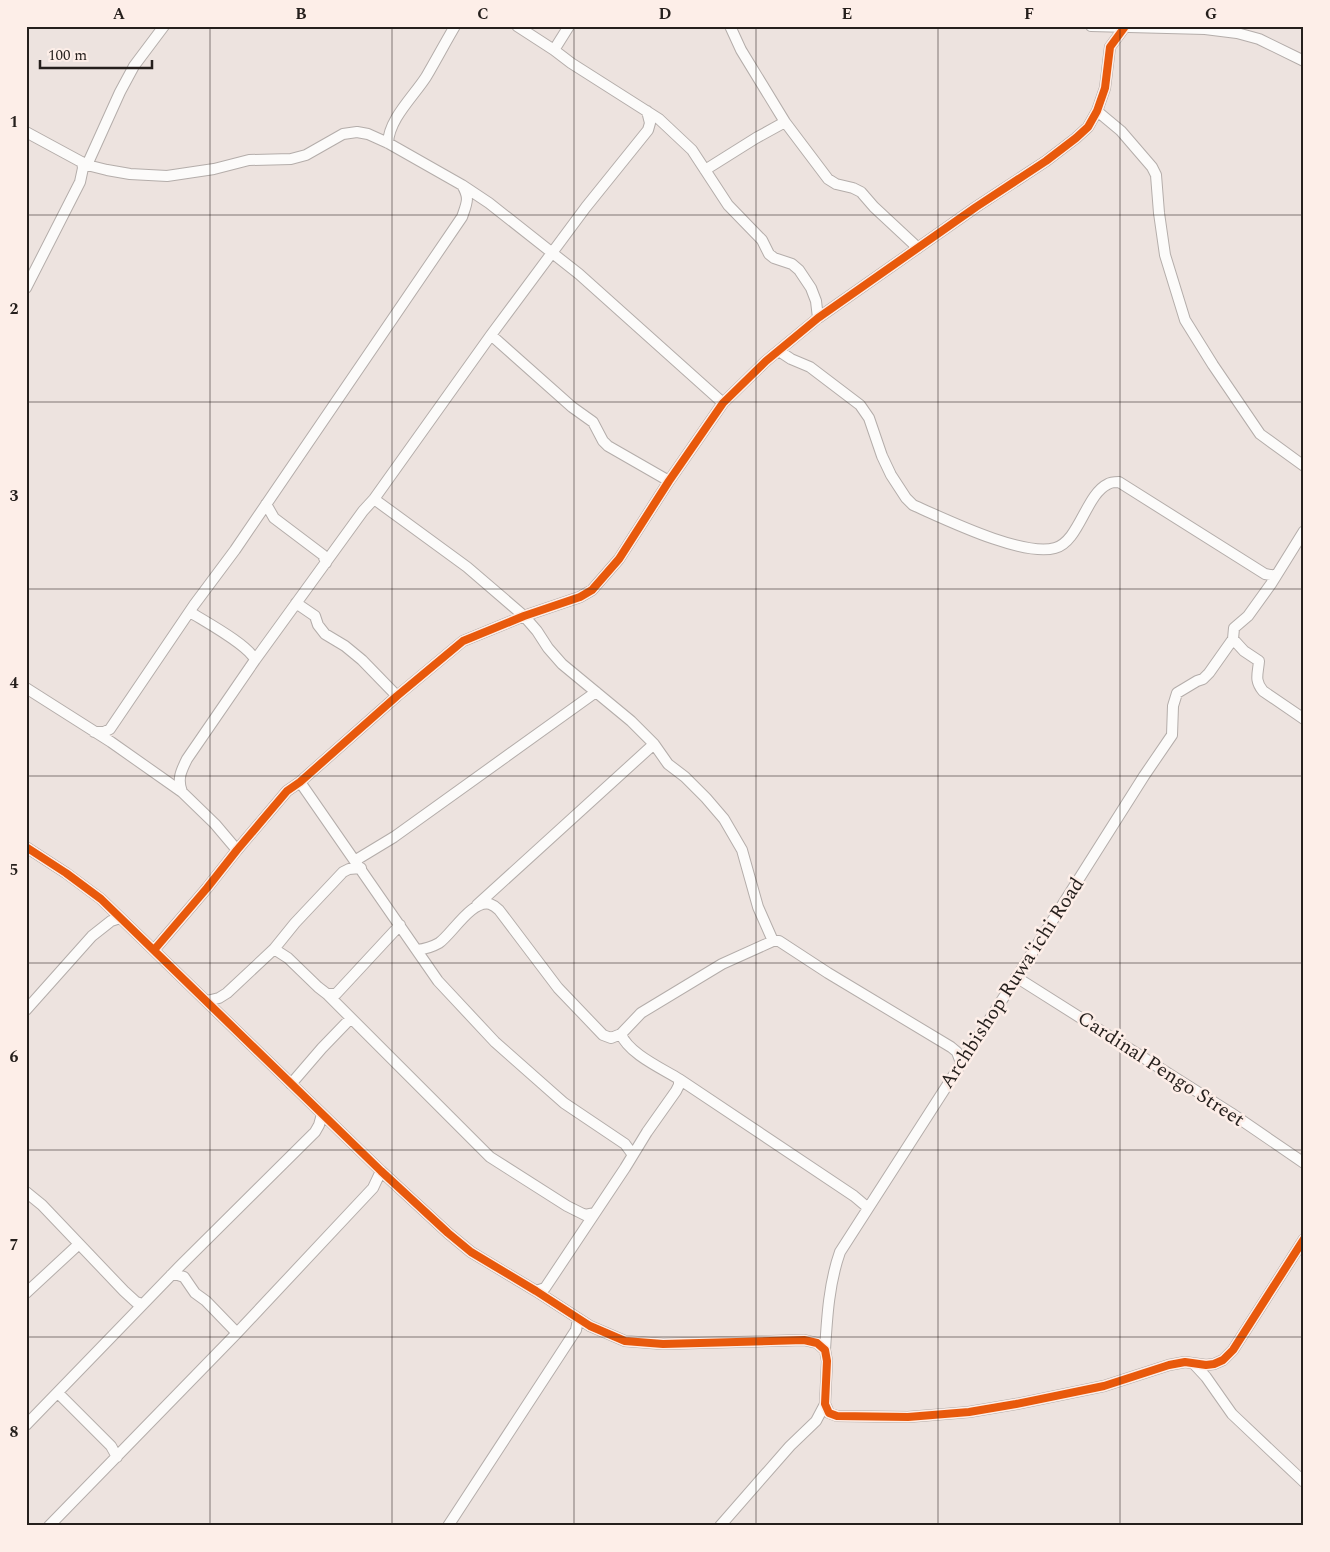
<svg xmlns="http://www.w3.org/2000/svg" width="1330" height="1552" font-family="Spectral,serif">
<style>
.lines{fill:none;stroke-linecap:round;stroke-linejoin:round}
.minor-casing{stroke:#b4adaa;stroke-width:12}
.minor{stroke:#fcfbfa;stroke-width:10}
.cycleway-casing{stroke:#fdeee8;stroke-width:11}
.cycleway{stroke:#e8590c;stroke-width:8}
.grid{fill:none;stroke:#251f1c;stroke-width:1;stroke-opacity:0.55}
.labels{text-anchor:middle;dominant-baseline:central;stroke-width:5;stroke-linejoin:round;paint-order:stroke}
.street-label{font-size:20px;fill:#251f1c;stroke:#fdeee8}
.neatline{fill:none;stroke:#251f1c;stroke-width:2}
.grid-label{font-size:16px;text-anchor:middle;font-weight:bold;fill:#251f1c}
</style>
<rect width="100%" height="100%" fill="#ede3df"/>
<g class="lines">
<defs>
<path id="minor" d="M 517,26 L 554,50 L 571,63 L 659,119 L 692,150 L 728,205 L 762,240 L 769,254 L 774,258 L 792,264 L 799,270 L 811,288 L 816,301 L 818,318
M 730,26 L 741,50 L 785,122 L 828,179 L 836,184 L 853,188 L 861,192 L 874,207 L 918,248
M 1091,26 L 1205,29 L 1237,33 L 1259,39 L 1304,61
M 554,50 L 569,26
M 1097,111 L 1121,131 L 1152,167 L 1156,175 L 1159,213 L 1165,255 L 1185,320 L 1213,365 L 1260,434 L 1304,466
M 26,132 L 87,165 L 107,170 L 130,174 L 167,176 L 214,169 L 249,160 L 291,159 L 306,155 L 343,134 L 357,132 L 368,134 L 388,143 L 462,185 L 489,203 L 579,274 L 723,403
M 388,143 C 389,119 413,97 426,77 C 436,60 445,43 455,26
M 87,165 L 120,92 L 134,66 L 164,26
M 705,170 L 756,138 L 785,122
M 26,288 L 80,182 L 83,168 L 82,162
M 491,335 L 572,407 L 593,422 L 603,441 L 608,446 L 669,481
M 779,351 L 791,359 L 810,367 L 860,405 L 869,418 L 882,456 L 891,475 L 906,498 L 913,505 C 945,519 1022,557 1055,548 C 1079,542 1086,494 1108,484 C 1111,482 1115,482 1119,482 L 1265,574 L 1276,576
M 374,499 L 467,567 L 524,616 L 537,631 L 548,648 L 562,664 L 631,721 L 654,744 L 668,764 L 685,777 L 706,798 L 724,819 L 742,850 L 758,907 L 773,941
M 266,504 L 274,518 L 323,555 L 326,563
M 1304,531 L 1271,584 L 1248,616 L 1234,628 L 1233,639 L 1244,651 L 1259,661 C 1258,674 1254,680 1263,691 L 1304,719
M 296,603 L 315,616 L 318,625 L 325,634 L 345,646 L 362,660 L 397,696
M 190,612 C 204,621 249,645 255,660
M 26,688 L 111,742 L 182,792 L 215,824 L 237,850
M 94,732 L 104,732 L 110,729 L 194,605 L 235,550 L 462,217 C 467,203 470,198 462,185
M 300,782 L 438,981 L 495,1042 L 564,1103 L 625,1144 L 633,1155
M 182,792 C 177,779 181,771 187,759 L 255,660 L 363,511 L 374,499 L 491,335 L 586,207 L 648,130 L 650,123 L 647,111
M 26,847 L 66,873 L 101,899 L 381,1171 L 448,1233 L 471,1252 L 536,1291 L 590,1326 L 625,1341 L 663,1344 L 804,1340 L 817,1343 L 825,1350 L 827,1361 L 825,1404 L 829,1413 L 837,1416 L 908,1417 L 969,1412 L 1016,1404 L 1104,1386 L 1169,1365 L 1185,1362 L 1206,1365 L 1214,1364 L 1223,1360 L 1233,1350 L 1304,1239
M 356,860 L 394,837 L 596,692
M 477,905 L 654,744
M 274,949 L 288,958 L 318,987 L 327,994 L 336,994 L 400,925
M 154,950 L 207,888 L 237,850 L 287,791 L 300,782 L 397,696 L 463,641 L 524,616 L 580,597 L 592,590 L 619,559 L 669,481 L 723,403 L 766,361 L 818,318 L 976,207 L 1046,161 L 1076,138 L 1088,127 L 1097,111 L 1105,88 L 1110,47 L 1124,28
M 417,950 C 425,949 432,947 439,943 C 452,934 472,899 490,904 C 493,905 497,908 499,910 L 558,988 L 603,1035 L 611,1038 L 621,1034 L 641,1013 L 722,964 L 773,941 L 779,941 L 828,973 L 951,1047 L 957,1052 L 961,1063
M 1016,977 L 1231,1113 L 1304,1163
M 327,994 L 490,1157 L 567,1206 L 585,1215 L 595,1213
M 207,1001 L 219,998 L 227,993 L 274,949 L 295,923 L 343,872 L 349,869 L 361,868
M 26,1010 L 92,936 L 111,921 L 120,918
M 679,1079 L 854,1196 L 867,1207
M 291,1084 L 322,1048 L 350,1019
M 26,1192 L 42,1205 L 124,1291 L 136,1302 L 143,1304
M 171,1275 L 178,1275 L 184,1277 L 195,1293 L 206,1301 L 237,1333
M 536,1291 L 545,1288 L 625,1168 L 647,1132 L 676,1091 L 679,1085 L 679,1079 C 661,1068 628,1053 621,1034
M 26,1293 L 79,1244
M 825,1350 C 827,1317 829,1283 840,1252 L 1020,972 L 1144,776 L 1172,735 L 1173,706 L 1177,693 L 1197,681 L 1203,679 L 1209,673 L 1233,639
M 1193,1363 L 1206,1377 L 1232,1414 L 1304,1482
M 58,1393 L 111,1446 L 117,1457
M 26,1425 L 180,1266 L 315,1132 L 319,1125 L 322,1114
M 49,1526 L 237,1333 L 373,1188 L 381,1171
M 448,1526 L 576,1330 L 578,1319
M 720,1526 L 790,1446 L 816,1421 L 825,1404"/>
</defs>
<!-- minor casing -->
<use href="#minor" class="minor-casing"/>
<!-- minor -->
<use href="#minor" class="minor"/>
<defs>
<path id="cycleway" d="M 26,847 L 66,873 L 101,899 L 381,1171 L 448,1233 L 471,1252 L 536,1291 L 590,1326 L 625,1341 L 663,1344 L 804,1340 L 817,1343 L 825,1350 L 827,1361 L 825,1404 L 829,1413 L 837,1416 L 908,1417 L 969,1412 L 1016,1404 L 1104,1386 L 1169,1365 L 1185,1362 L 1206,1365 L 1214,1364 L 1223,1360 L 1233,1350 L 1304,1239
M 154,950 L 207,888 L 237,850 L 287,791 L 300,782 L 397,696 L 463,641 L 524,616 L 580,597 L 592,590 L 619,559 L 669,481 L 723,403 L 766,361 L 818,318 L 976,207 L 1046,161 L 1076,138 L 1088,127 L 1097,111 L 1105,88 L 1110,47 L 1124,28"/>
</defs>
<!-- cycleway casing -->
<use href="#cycleway" class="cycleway-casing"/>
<!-- cycleway -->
<use href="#cycleway" class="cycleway"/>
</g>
<!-- grid -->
<path class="grid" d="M 210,26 L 210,1526M 392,26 L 392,1526M 574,26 L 574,1526M 756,26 L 756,1526M 938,26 L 938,1526M 1120,26 L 1120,1526M 26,215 L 1304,215M 26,402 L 1304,402M 26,589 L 1304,589M 26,776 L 1304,776M 26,963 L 1304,963M 26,1150 L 1304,1150M 26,1337 L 1304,1337"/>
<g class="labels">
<!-- street labels -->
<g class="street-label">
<text transform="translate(1012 983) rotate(-57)">Archbishop Ruwa'ichi Road</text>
<text transform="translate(1161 1069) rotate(33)">Cardinal Pengo Street</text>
</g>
</g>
<!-- border -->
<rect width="1330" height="1552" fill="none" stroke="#fdeee8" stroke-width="55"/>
<!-- scale -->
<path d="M40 60v8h112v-8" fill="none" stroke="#251f1c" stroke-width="2.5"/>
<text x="48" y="60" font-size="15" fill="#251f1c" stroke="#fdeee8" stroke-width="4" paint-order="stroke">100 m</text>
<rect x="28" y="28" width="1274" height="1496" class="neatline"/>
<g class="grid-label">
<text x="119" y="19">A</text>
<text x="301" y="19">B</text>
<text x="483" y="19">C</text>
<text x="665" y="19">D</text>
<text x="847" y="19">E</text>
<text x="1029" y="19">F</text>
<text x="1211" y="19">G</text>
<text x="14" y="127">1</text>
<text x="14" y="314">2</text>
<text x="14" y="501">3</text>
<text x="14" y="688">4</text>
<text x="14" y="875">5</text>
<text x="14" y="1062">6</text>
<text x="14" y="1250">7</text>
<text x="14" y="1437">8</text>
</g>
</svg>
